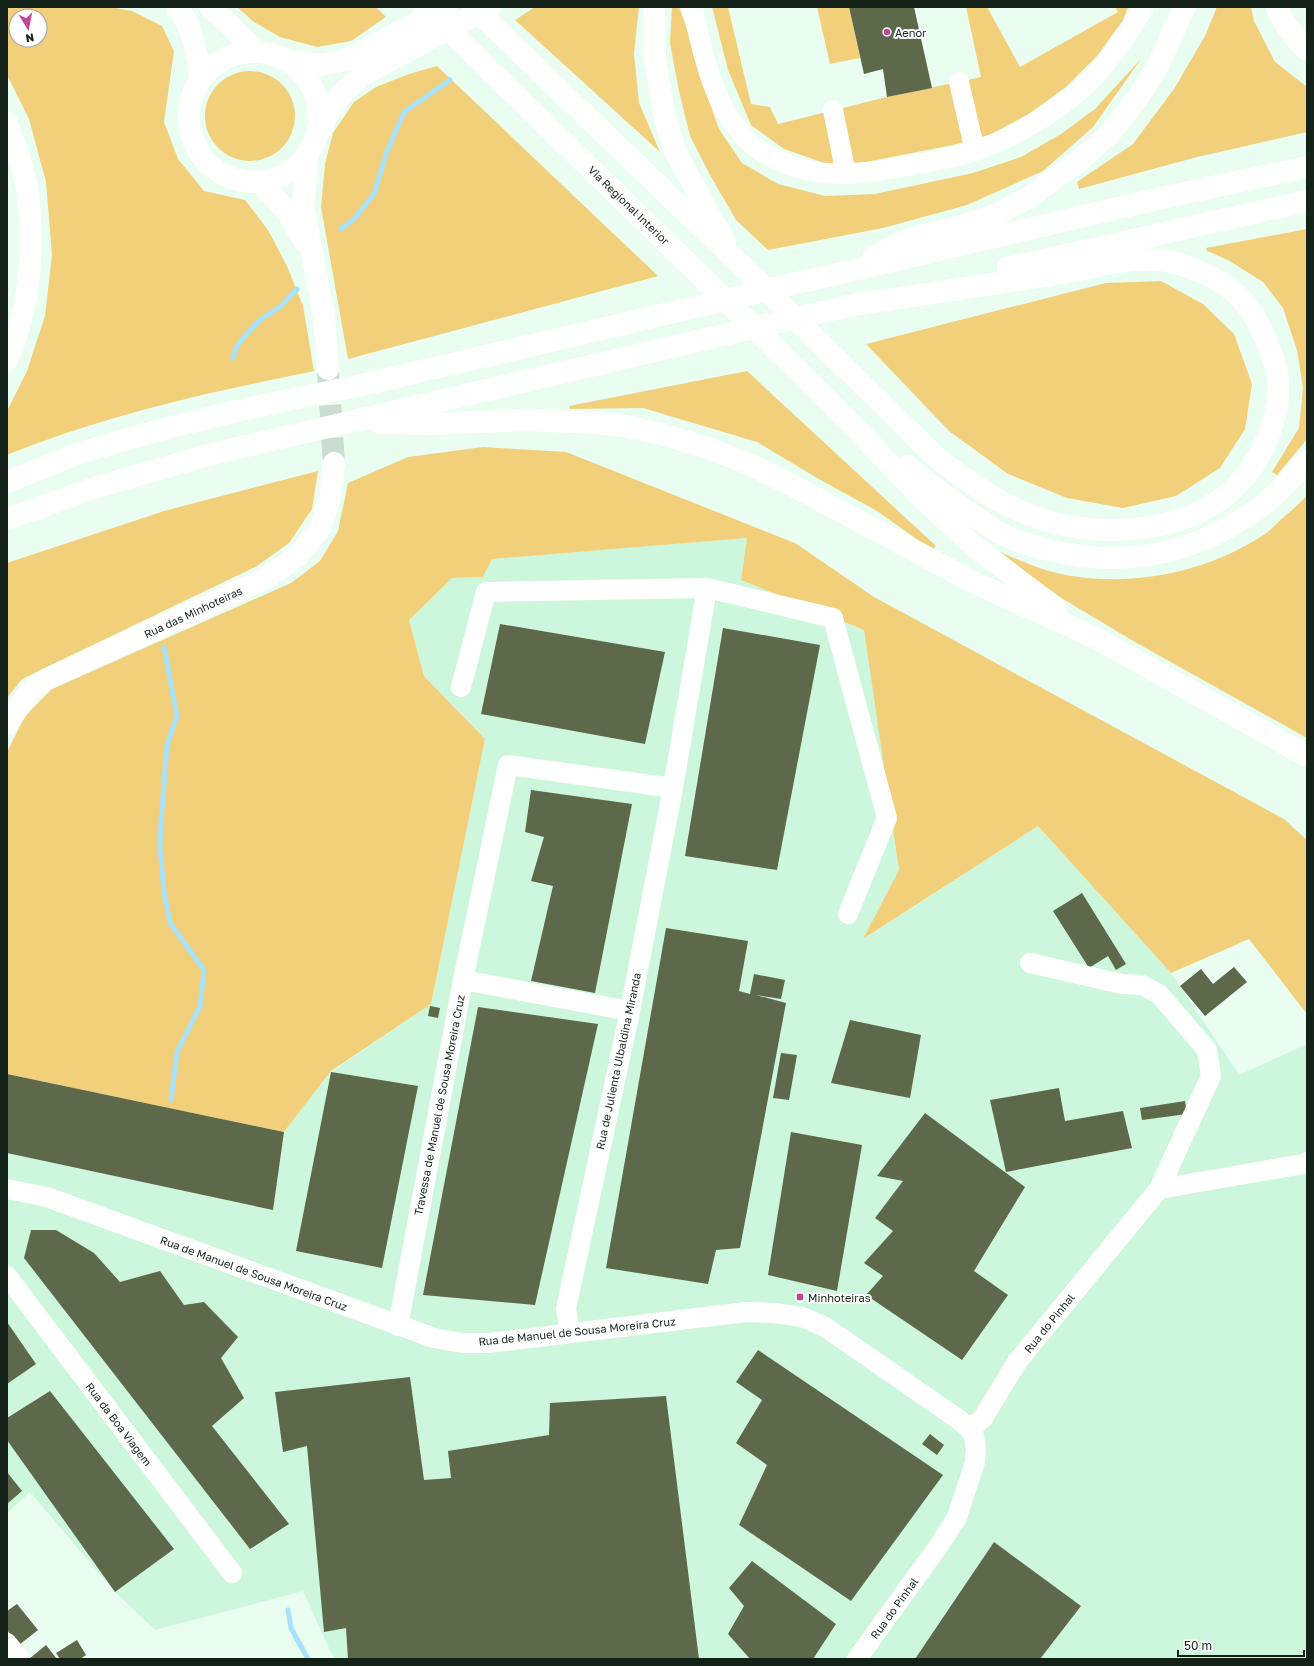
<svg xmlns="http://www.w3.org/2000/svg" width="1314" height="1666" font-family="'Golos Text',sans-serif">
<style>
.built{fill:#cdf7dc}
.green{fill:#f1cf7b;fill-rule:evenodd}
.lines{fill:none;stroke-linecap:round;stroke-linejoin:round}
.stream{stroke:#a7e1fa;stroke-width:5}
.building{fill:#5e684a}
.major-tunnel{stroke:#c9ddd0;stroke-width:22;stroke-dasharray:22 11;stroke-linecap:butt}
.minor{stroke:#fff;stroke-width:20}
.major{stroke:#fff;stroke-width:22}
.highway{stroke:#fff;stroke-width:22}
.poi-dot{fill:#c14596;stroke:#fff;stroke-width:1.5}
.labels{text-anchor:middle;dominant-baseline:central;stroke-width:4;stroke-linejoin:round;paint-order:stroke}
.poi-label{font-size:11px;fill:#142119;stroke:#fff;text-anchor:start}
.street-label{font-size:11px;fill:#142119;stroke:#fff}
</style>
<rect width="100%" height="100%" fill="#e9fef0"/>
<!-- built -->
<path class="built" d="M 747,538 L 741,580 L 864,630 L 899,870 L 864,939 L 1038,826 L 1171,973 L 1239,1075 L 1307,1044 L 1307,1659 L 334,1659 L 303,1591 L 155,1630 L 115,1592 L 30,1492 L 7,1513 L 7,1074 L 284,1132 L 331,1072 L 431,1004 L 485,739 L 424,676 L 409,620 L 452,578 L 483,577 L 492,559 Z"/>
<!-- green -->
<path class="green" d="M 7,7 L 109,7 L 132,11 L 162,26 L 174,51 L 164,122 L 178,159 L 204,191 L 245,200 L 268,230 L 287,266 L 303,306 L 314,371 C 210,392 106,415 7,455 L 7,411 L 27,371 L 45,316 L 52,255 L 46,182 L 29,119 L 7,75 ZM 16,16 L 40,16 L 40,40 L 16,40 Z
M 237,7 L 376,7 L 386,17 L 351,41 L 317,47 L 280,37 L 254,22 Z
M 535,7 L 639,7 L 634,53 L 639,103 L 660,152 L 515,20 Z
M 672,7 L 679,7 L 690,37 L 701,79 L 719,129 L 742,163 L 778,184 L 825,196 L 875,194 L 973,173 L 1021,157 L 1061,134 L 1095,109 L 1141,59 L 1093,127 L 1043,171 L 967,205 L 883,228 L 768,250 L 736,220 L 710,175 L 690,136 L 679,91 L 670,43 Z
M 712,7 L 728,7 L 751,104 L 770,107 L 778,124 L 887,97 L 981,77 L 966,7 L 987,7 L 1020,67 L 1118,12 L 1115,7 L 1128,7 L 1123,20 L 1097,56 L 1066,87 L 1030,113 L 992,134 L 953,145 L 866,162 L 827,164 L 784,149 L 751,125 L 728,70 Z
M 817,7 L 849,7 L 860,58 L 830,64 Z
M 1217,7 L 1251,7 L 1254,21 L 1275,62 L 1307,87 L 1307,132 L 1197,157 L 1079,189 L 1077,182 L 1133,144 L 1174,89 L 1205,36 Z
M 437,66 L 658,276 L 348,359 L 321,207 L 325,164 L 333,133 L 354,102 L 376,87 L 409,74 Z
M205 116a45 45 0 1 1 90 0a45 45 0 1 1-90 0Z
M 1307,229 L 1307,439 L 1277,475 L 1272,472 L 1299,428 L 1303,388 L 1297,350 L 1283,308 L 1263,282 L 1228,260 L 1207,251 L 1206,248 Z
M 1161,281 L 1203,304 L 1234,334 L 1252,384 L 1245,429 L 1220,468 L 1176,496 L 1123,508 L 1067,498 L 1008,474 L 949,431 L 866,344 L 1106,283 Z
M 747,371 L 936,546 L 932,550 L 877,511 L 817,478 L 757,442 L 643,408 L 570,409 L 569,406 Z
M 483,447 L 566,452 L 795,543 L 874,597 L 1284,819 L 1307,840 L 1307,1014 L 1249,939 L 1171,973 L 1038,826 L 863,939 L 899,870 L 864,630 L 741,580 L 747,538 L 492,559 L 483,577 L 452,578 L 409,620 L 424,676 L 485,739 L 431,1004 L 331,1071 L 284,1132 L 7,1074 L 7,752 L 25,716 L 52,689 L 291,583 L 320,561 L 338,531 L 348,483 L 408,457 Z
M 318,471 L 312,509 L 289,543 L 257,566 L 22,679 L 7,698 L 7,563 L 164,511 Z
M 1307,495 L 1307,738 L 1135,642 L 1063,599 L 999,553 L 1000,552 C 1021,561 1043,571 1065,575 C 1134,587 1206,573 1265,534 C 1272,529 1278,522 1285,516 C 1293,509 1301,503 1307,495 Z"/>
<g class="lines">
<!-- stream -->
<path class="stream" d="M 341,229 L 354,219 L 374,194 L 386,154 L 404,112 L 450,80
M 233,358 L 236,348 L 243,338 L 260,320 L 281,306 L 297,289
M 164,647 L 177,716 L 167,745 L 161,821 L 160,848 L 164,892 L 170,923 L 204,970 L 200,1006 L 177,1052 L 171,1100
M 288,1610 L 291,1628 L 308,1659"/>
</g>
<!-- building -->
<path class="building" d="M 849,7 L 914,7 L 932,88 L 887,97 L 883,69 L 864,74 Z
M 500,624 L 665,652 L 645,744 L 481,714 Z
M 723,628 L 820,645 L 777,870 L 685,856 Z
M 531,790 L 632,804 L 595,993 L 531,981 L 553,886 L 531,881 L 544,837 L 525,832 Z
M 1082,893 L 1126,964 L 1116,970 L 1108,956 L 1089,968 L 1053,911 Z
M 666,928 L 748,941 L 739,991 L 750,994 L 754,974 L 785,980 L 781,999 L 756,995 L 786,1003 L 740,1248 L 716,1250 L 708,1284 L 606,1268 Z
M 1234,967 L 1247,982 L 1205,1016 L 1180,986 L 1201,969 L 1213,984 Z
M 430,1006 L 440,1008 L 438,1018 L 428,1016 Z
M 478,1007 L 598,1024 L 535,1305 L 423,1295 Z
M 850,1020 L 921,1035 L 910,1098 L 831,1083 Z
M 781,1053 L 797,1055 L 789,1100 L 773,1098 Z
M 331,1072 L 418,1086 L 382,1268 L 296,1251 Z
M 7,1074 L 284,1132 L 273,1210 L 7,1153 Z
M 1059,1088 L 1065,1121 L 1123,1111 L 1132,1148 L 1006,1172 L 990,1100 Z
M 1185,1101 L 1187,1114 L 1142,1120 L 1140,1108 Z
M 925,1113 L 1025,1187 L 974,1271 L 1008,1295 L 962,1360 L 866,1295 L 883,1276 L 864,1263 L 893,1231 L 875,1218 L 903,1181 L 877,1176 Z
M 791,1132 L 862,1145 L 837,1291 L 768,1275 Z
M 31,1230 L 56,1230 L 94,1253 L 120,1282 L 160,1271 L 184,1305 L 204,1302 L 238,1337 L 221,1358 L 244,1398 L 212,1426 L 289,1524 L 250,1549 L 24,1258 Z
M 7,1322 L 36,1364 L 7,1384 Z
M 758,1350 L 943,1475 L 851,1601 L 739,1525 L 767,1465 L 736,1443 L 762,1400 L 736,1382 Z
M 410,1377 L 424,1480 L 451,1478 L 448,1451 L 549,1435 L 550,1403 L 666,1396 L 699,1659 L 348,1659 L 346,1628 L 324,1632 L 307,1446 L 283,1452 L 275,1392 Z
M 50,1391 L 174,1549 L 115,1592 L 7,1440 L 7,1418 Z
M 930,1434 L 944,1445 L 937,1455 L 922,1444 Z
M 7,1472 L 22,1491 L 7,1504 Z
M 994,1542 L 1081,1606 L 1040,1659 L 915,1659 Z
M 752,1561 L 836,1624 L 813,1659 L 750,1659 L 728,1634 L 744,1606 L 729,1588 Z
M 17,1604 L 38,1630 L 19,1645 L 7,1630 L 7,1611 Z
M 77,1640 L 86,1655 L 80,1659 L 60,1659 L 56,1653 Z
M 46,1645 L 57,1659 L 29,1659 Z"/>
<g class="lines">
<!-- major-tunnel -->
<path class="major-tunnel" d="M 328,372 L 334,463"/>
<!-- minor -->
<path class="minor" d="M 692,7 C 704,57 713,112 755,147 C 759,150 764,153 768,155 C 816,183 866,174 918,164 C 937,160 956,157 975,151 C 1004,141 1033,125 1059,107 C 1081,91 1103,69 1119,46 C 1128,34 1136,20 1144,7
M 959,82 L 975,151
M 833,110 L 846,174
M 707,588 L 833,618 L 887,818 L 848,914
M 461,687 L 486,592 L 707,588 L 673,788 L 630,1011 L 566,1309 L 570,1333
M 463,980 L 508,765 L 673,788
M 7,1189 L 47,1197 L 434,1338 L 462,1343 L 489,1343 L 746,1312 L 775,1313 L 802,1317 L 825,1327 L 958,1419 L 970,1429 L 974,1436 L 976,1449 L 975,1462 L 957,1517 L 940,1544 L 857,1659
M 1159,1189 L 1303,1164 L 1307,1162
M 7,1276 L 232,1573
M 398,1326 L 463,980 L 630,1011
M 970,1429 L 983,1418 L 1017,1362 L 1159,1189 L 1211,1076 L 1207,1050 L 1159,994 L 1142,985 L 1122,984 L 1030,963
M 7,1643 L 20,1659"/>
<!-- major -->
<path class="major" d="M189 117a65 65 0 1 1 130 0a65 65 0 1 1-130 0Z
M 284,60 L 321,65 L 345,60 L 447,7
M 320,130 C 333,103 341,91 366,73 L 490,7
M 308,154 L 303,206 L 324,315 L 328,369
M 260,182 L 289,214 L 304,241
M 7,724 L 30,691 L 45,680 L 260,581 L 283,567 L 300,553 L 321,527 L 330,496 L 334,463"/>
<!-- highway -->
<path class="highway" d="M 177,7 C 194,27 196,53 201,79
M 210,7 L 234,29 L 256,52
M 425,7 L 832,404 L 925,501 L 973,545 L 1056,609
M 473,7 L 742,266 L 938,459 C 983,493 1023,521 1081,528 C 1125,534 1181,527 1218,501 C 1256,476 1284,420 1277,374 C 1274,355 1266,338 1257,321 C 1241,292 1219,278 1188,267 C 1180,264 1170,261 1161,260 C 1126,257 1092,268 1058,274 C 987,285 917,295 847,306
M 654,7 L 655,59 L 664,114 L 675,151 L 710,216 L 725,240
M 1277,7 C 1282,22 1295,39 1307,50
M 7,123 C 15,147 25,171 28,196 C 35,251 29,310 7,360
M 874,256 L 912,238 L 955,228 L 998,214 L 1028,198 L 1084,157 L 1110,133 L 1137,99 L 1156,69 L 1185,7
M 1008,268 L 1307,201
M 380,423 L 431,424 L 528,420 L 595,423 L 625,426 L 665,435 L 704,447 L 742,461 L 786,482 L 973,582 L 1096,638 L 1307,756
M 907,466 C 929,484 953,502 977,518 C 985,523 994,530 1002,534 C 1018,543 1037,547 1054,551 C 1127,568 1193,554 1255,511 C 1274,498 1291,479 1307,461
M 7,482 C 31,473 54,462 78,454 C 170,424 267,404 362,385 L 1157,199 L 1307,167
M 7,519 L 100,486 L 212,454 L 861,303"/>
</g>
<!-- markers -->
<g class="poi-dot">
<circle cx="887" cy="32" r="4"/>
<rect x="796" y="1293" width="8" height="8" rx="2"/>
</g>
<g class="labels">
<!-- poi labels -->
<g class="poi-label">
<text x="895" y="32">Aenor</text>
<text x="808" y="1297">Minhoteiras</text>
</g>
<!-- street labels -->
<g class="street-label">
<text transform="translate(629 205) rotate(44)">Via Regional Interior</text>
<text transform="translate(193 612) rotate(-25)">Rua das Minhoteiras</text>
<text transform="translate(618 1061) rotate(-78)">Rua de Julienta Ulbaldina Miranda</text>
<text transform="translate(439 1105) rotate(-79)">Travessa de Manuel de Sousa Moreira Cruz</text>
<text transform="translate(254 1273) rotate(20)">Rua de Manuel de Sousa Moreira Cruz</text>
<text transform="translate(1049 1323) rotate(-51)">Rua do Pinhal</text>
<text transform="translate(577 1331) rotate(-6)">Rua de Manuel de Sousa Moreira Cruz</text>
<text transform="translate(119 1424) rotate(53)">Rua da Boa Viagem</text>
<text transform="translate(894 1608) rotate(-54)">Rua do Pinhal</text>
</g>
</g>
<!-- border -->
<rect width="1314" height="1666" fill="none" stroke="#142119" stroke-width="16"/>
<!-- north arrow -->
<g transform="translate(28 28) rotate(170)"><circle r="19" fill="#ffffff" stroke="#a1a6a3"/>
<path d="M0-3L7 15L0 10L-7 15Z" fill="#c14596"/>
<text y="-6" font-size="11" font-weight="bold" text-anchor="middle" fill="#142119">N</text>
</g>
<!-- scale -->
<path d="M1178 1650v6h126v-6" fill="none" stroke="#142119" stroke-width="2"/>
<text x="1184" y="1650" font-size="12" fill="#142119" stroke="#ffffff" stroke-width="3" paint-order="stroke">50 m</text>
</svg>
